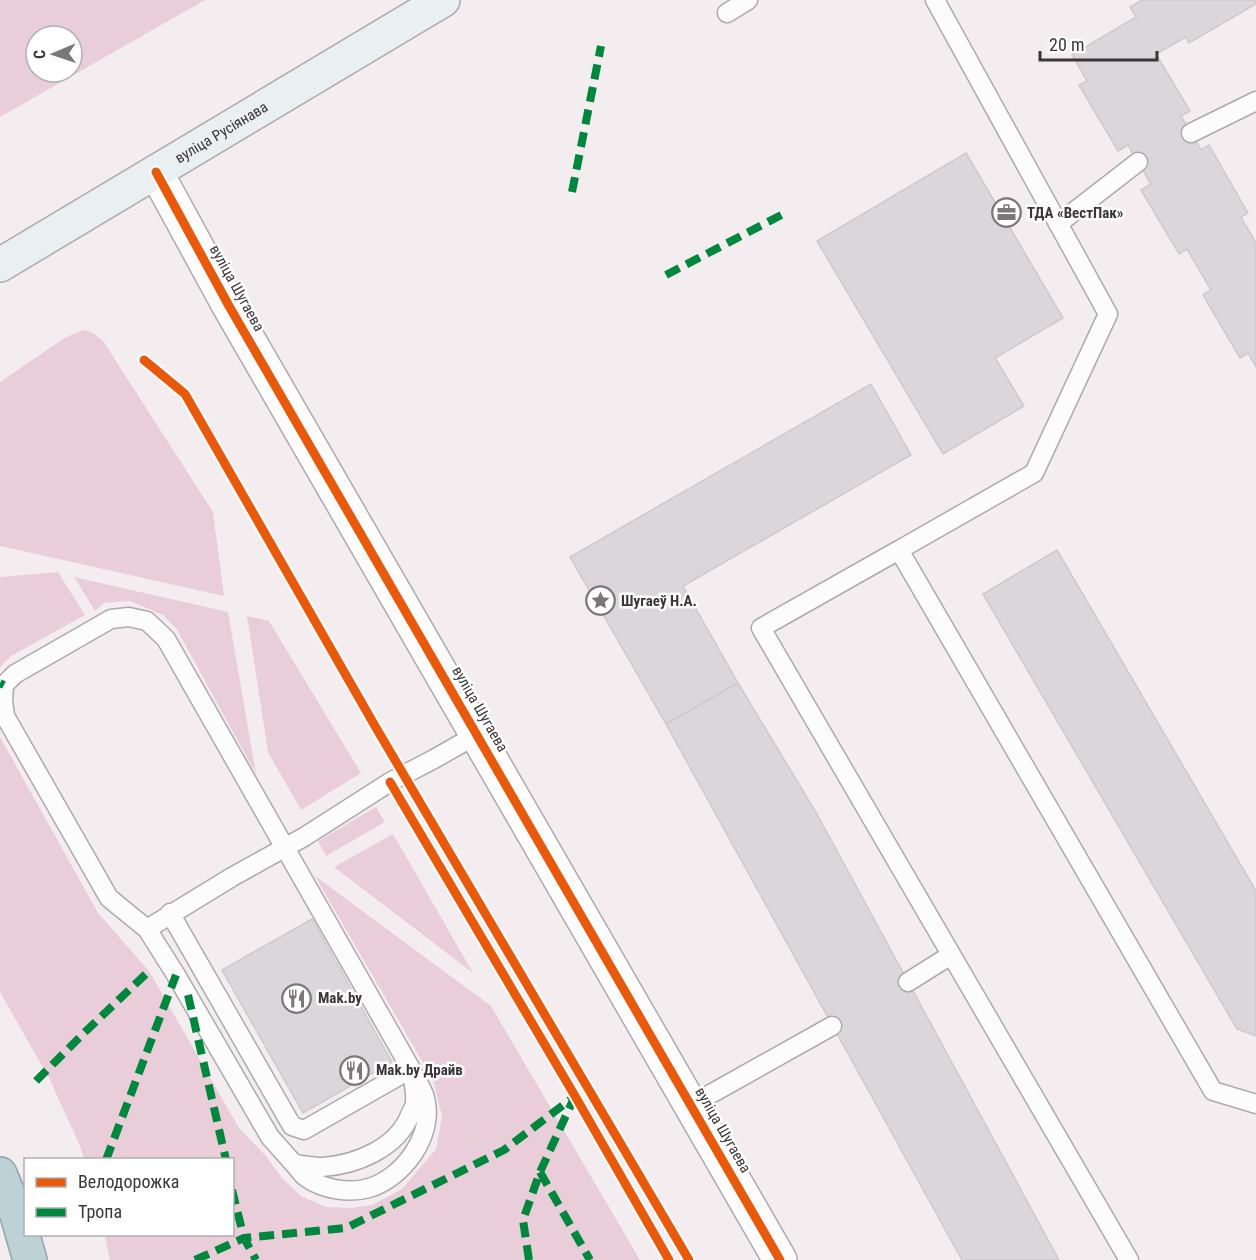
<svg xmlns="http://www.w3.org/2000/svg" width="1256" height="1260" font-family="'Roboto Condensed',sans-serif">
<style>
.green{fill:#e9ced9;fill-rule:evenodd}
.building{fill:#dbd6d9;stroke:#cec9cb;stroke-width:1.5}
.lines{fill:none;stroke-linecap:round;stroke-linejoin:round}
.lane-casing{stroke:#aea9ab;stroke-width:21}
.street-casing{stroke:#aea9ab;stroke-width:36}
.secondary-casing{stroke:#aea9ab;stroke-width:36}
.highway-casing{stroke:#91a4a9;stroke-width:36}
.lane{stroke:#fdfcfd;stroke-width:18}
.street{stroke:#fdfcfd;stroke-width:33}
.secondary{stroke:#eaf0f1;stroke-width:33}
.highway{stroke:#bdd2d6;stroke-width:33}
.quiet{stroke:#00873e;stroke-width:8;stroke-dasharray:15 8;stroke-linecap:butt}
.cycleway-casing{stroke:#fff;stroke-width:13}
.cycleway{stroke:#e8590c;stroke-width:9}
.labels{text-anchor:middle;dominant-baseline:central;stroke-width:5;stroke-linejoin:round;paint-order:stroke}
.street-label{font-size:15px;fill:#3b3638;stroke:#fff}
.poi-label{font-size:15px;font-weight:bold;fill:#3b3638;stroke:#fff;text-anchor:start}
</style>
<rect width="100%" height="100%" fill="#f3edf0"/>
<!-- green -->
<path class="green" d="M 0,0 L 205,0 L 0,117 ZM 36,36 L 72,36 L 72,72 L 36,72 Z
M 84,330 L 93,333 L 103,341 L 213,512 L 224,596 L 0,546 L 0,382 L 66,337 Z
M 58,572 L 85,615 L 11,656 L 0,667 L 0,577 Z
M 74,577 L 228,612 L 256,774 L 176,628 L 163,615 L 130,601 L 104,603 L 95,611 Z
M 247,616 L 269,621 L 361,773 L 301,810 L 268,752 Z
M 0,737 L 98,913 L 149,971 L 239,1128 L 265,1155 L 282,1178 L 301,1196 L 326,1207 L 351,1208 L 372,1205 L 402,1189 L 436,1149 L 442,1116 L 433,1080 L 315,876 L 491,1006 L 640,1260 L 110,1260 L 105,1235 L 232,1234 L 232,1160 L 84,1159 L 80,1146 L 50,1080 L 0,992 Z
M 376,807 L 385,822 L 326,856 L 318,841 Z
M 393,834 L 473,973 L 334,867 Z"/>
<!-- building -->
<path class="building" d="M 1142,0 L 1256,0 L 1256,4 L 1189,43 L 1186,37 L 1156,54 L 1190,111 L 1181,116 L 1201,150 L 1209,145 L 1248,213 L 1241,217 L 1256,243 L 1256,367 L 1248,353 L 1240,358 L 1203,295 L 1211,290 L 1187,249 L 1179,254 L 1141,190 L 1151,184 L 1128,145 L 1118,151 L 1079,85 L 1087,81 L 1072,55 L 1136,17 L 1130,7 Z
M 966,153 L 1063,318 L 995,358 L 1024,406 L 943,454 L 817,241 Z
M 871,384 L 911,455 L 683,586 L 738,683 L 666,724 L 570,557 Z
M 1057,550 L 1256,891 L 1256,1036 L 1237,1029 L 983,594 Z
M 738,683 L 817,814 L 1059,1260 L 962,1260 L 666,724 Z
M 312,919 L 392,1062 L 303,1113 L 222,970 Z"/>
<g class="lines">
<defs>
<path id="lane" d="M 935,0 L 1108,314 L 1034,473 L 899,550 L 1213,1091 L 1256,1104
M 727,13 L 748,0
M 1191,133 L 1256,101
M 1058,224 L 1138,162
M 899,550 L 761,628 L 1129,1260
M 129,617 L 147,621 L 166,639 L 411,1069 C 413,1080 416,1091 415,1102 C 415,1106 412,1111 410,1115 C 397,1148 356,1165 322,1167 C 313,1167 303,1165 294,1164 L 270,1137 L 176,975 L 147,929 L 109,898 L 5,716 L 3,701 L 4,685 L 15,674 L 111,619 Z
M 170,913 L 292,1126 L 304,1130 L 411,1069 C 415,1078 423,1089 425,1098 C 435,1135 403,1178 369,1188 C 349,1194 323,1189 307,1178 C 302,1175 298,1168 294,1164
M 147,929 L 232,877 L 304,837 L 390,782 L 434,759 L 478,734
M 908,982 L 951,955
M 691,1105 L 832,1026"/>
<path id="street" d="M 156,172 L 229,306 L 780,1260"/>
<g id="secondary">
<path id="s1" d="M 0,265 L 443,0"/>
</g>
<path id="highway" d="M 0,1174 L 17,1215 L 30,1260"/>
</defs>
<!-- lane casing -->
<use href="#lane" class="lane-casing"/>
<!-- street casing -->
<use href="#street" class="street-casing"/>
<!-- secondary casing -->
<use href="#secondary" class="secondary-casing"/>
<!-- highway casing -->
<use href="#highway" class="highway-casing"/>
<!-- lane -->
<use href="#lane" class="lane"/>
<!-- street -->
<use href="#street" class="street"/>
<!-- secondary -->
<use href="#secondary" class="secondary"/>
<!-- highway -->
<use href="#highway" class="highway"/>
<!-- quiet -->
<path class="quiet" d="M 572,192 L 601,46
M 666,275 L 787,212
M 0,683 L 4,685
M 188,995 L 226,1160
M 36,1081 L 84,1033 L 149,971
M 106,1160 L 176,975
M 540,1172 L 590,1260
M 232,1190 L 244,1238 L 256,1260
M 195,1260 L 244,1238 L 346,1228 L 504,1150 L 575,1096
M 529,1260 L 523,1220 L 540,1172 L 574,1098"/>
<defs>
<path id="cycleway" d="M 156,172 L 229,306 L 780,1260
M 144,360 L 185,394 L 375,726 L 689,1260
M 390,782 L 575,1096 L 669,1260"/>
</defs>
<!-- cycleway casing -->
<use href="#cycleway" class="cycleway-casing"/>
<!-- cycleway -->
<use href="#cycleway" class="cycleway"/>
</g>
<!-- icons -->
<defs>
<symbol id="office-ring" viewBox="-11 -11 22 22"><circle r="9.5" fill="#fff" stroke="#7b7678" stroke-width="1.5"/><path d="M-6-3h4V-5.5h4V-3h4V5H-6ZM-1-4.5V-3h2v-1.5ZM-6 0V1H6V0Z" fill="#7b7678"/></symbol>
<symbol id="sight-ring" viewBox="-11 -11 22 22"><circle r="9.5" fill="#fff" stroke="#7b7678" stroke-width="1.5"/><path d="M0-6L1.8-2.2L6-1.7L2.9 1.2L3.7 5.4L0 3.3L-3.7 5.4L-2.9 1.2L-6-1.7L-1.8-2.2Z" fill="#7b7678"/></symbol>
<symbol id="restaurant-ring" viewBox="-11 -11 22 22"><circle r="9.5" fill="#fff" stroke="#7b7678" stroke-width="1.5"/><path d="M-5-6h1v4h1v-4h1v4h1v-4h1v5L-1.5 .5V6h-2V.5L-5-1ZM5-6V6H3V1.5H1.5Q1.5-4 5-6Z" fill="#7b7678"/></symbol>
</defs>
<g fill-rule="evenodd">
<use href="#office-ring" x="990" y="196" width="33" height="33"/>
<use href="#sight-ring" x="584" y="584" width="33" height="33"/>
<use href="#restaurant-ring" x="280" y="982" width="33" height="33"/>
<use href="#restaurant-ring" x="338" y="1054" width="33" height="33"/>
</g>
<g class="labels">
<!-- street labels -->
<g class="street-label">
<text stroke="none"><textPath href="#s1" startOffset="258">вуліца Русіянава</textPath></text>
<text transform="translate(237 288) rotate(61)">вуліца Шугаева</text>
<text transform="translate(480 709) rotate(60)">вуліца Шугаева</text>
<text transform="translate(723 1130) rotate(60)">вуліца Шугаева</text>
</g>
<!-- poi labels -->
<g class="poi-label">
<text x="1027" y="213">ТДА «ВестПак»</text>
<text x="621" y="601">Шугаеў Н.А.</text>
<text x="318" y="998">Mak.by</text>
<text x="376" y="1070">Маk.by Драйв</text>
</g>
</g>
<!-- legend -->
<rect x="24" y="1158" width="210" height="78" fill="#ffffff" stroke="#b1afaf" stroke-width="1.5"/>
<rect x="36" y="1178" width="30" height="9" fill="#e8590c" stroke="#b1afaf" stroke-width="1.5"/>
<text x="78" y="1188" font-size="18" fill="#3b3638">Велодорожка</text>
<rect x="36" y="1208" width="30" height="9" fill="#00873e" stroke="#b1afaf" stroke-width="1.5"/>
<text x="78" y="1218" font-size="18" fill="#3b3638">Тропа</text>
<!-- north arrow -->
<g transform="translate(54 54) rotate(268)"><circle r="28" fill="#ffffff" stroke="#b1afaf" stroke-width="1.5"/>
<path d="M0-4.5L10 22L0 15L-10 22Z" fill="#7b7678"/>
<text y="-9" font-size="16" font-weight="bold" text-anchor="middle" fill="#3b3638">С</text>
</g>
<!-- scale -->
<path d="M1040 51v9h117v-9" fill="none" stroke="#3b3638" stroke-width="3"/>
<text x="1049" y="51" font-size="18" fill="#3b3638" stroke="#ffffff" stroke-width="4.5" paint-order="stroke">20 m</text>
</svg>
